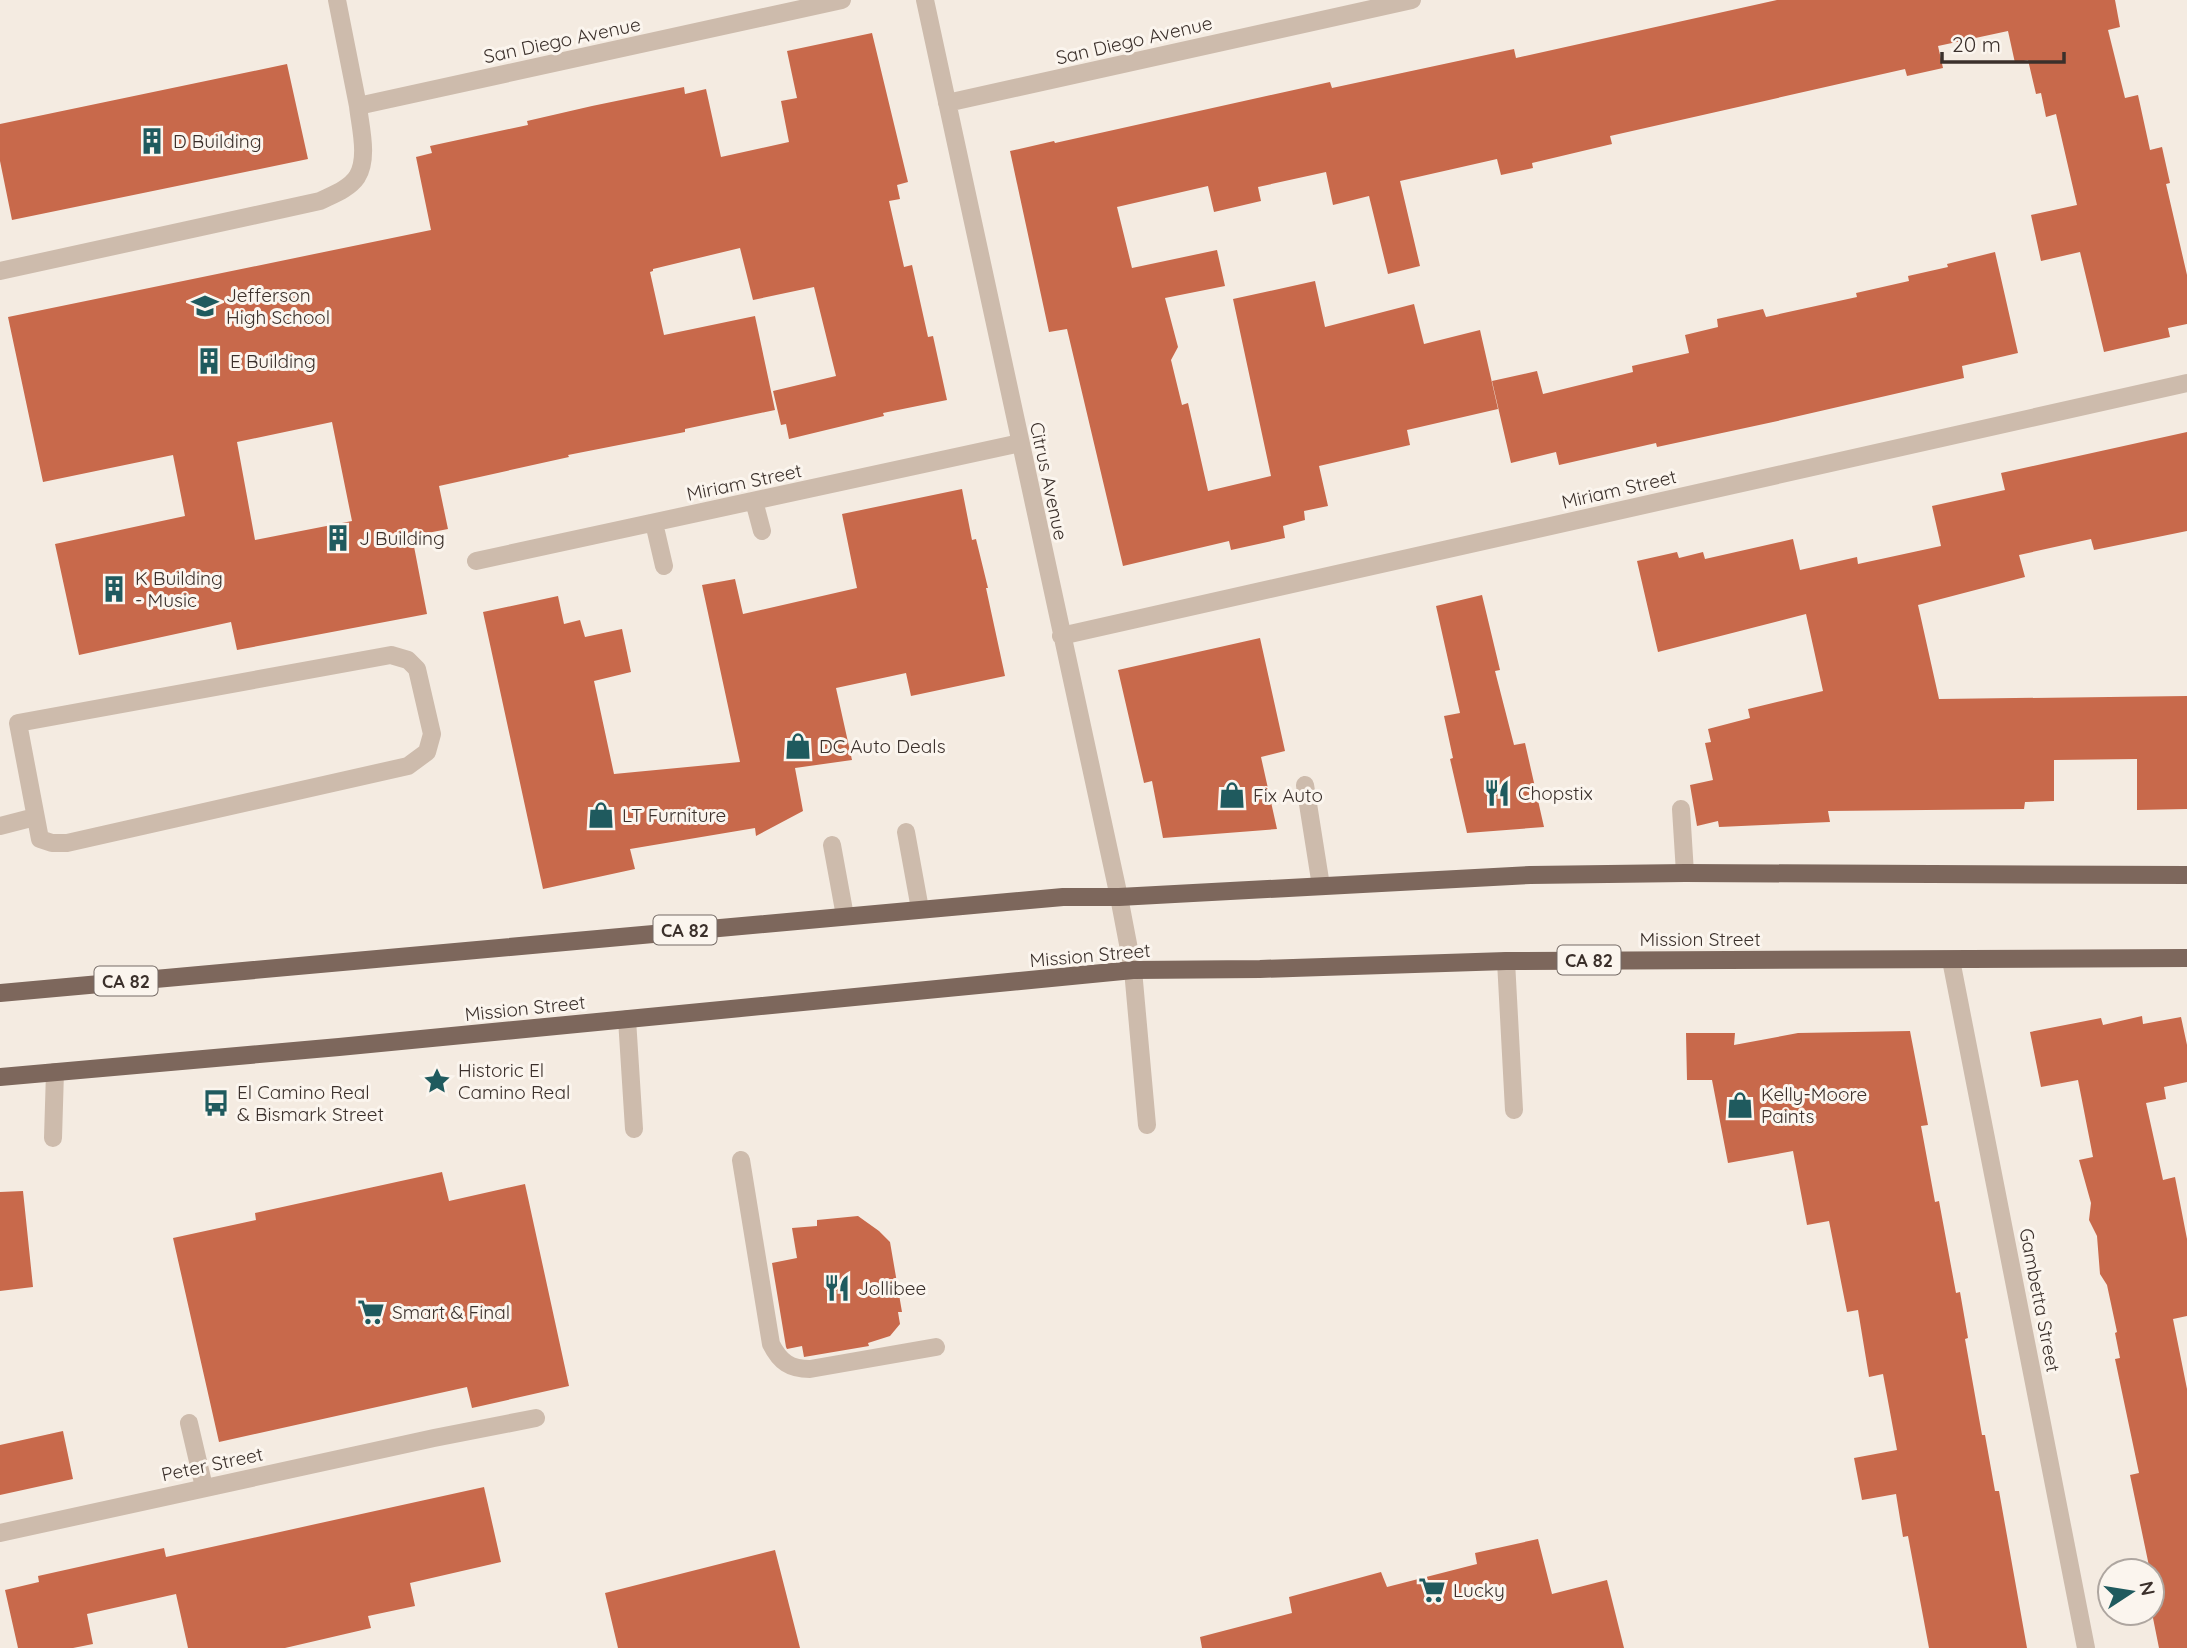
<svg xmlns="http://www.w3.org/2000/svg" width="2187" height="1648" font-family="Quicksand,sans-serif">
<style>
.building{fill:#c8694b;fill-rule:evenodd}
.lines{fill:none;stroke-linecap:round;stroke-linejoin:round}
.minor{stroke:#cdbbac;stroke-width:18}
.major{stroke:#7d675c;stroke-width:18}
.labels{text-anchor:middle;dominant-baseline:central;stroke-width:6;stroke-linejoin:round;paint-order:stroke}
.shield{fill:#fbf5ee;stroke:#756b66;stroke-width:2}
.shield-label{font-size:18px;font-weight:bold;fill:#3b302b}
.street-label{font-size:19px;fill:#3b302b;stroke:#fbf5ee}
.poi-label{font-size:19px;fill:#3b302b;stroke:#fbf5ee;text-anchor:start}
</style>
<rect width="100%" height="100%" fill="#f4ebe1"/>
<!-- building -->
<path class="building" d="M 1777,0 L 2115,0 L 2120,27 L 2108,30 L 2125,98 L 2138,95 L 2150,150 L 2162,147 L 2170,183 L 2166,184 L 2187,275 L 2187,324 L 2168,328 L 2170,337 L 2104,352 L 2080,252 L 2041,261 L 2031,215 L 2077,205 L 2056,114 L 2046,117 L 2041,93 L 2036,94 L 2028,60 L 2015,63 L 2008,31 L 1938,46 L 1943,68 L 1907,76 L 1905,69 L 1610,136 L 1612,144 L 1532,163 L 1533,168 L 1501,175 L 1497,159 L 1400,181 L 1420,266 L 1388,274 L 1369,196 L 1333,205 L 1326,172 L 1258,187 L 1261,201 L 1214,212 L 1208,186 L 1117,207 L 1132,268 L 1217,250 L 1225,286 L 1165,298 L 1178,347 L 1171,360 L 1182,405 L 1188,403 L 1208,491 L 1271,476 L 1233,299 L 1315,281 L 1325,327 L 1414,304 L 1424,344 L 1480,330 L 1498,409 L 1407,430 L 1410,445 L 1319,466 L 1328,506 L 1304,511 L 1305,520 L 1283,526 L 1285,538 L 1231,550 L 1229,541 L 1123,566 L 1067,329 L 1049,332 L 1010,151 L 1054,141 L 1055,143 L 1330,82 L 1332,88 L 1514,49 L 1516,58 Z
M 872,33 L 908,182 L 897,185 L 900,199 L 889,201 L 904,267 L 912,265 L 928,337 L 933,336 L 947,400 L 883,413 L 884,416 L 789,439 L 786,424 L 781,425 L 773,391 L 836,376 L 814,287 L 753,300 L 740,248 L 653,269 L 653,271 L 650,272 L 664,335 L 755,316 L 775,410 L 685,429 L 685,432 L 568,455 L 569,457 L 439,486 L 448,529 L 412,536 L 427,614 L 237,650 L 231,622 L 79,655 L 55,544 L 185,516 L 173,455 L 43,482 L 8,317 L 431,230 L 416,157 L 432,153 L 430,146 L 528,125 L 527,121 L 592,106 L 684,87 L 685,94 L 706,89 L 721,157 L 789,142 L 781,101 L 797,98 L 787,51 ZM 332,422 L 352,521 L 255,540 L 237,442 Z
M 287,64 L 308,159 L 12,220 L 0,161 L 0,124 Z
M 1995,252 L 2018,353 L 1962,366 L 1964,378 L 1773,422 L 1657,447 L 1656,443 L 1559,465 L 1556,452 L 1511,463 L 1492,381 L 1537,371 L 1543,394 L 1633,372 L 1632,366 L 1689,353 L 1685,335 L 1718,327 L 1717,319 L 1763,309 L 1766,317 L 1857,297 L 1856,293 L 1909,281 L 1908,276 L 1948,267 L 1947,264 Z
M 2187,432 L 2187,531 L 2094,550 L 2091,539 L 2019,555 L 2025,577 L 1918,605 L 1939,699 L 2187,696 L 2187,809 L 2137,810 L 2137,759 L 2054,760 L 2054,801 L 2025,802 L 2024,809 L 1828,811 L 1830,822 L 1719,827 L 1718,821 L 1697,826 L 1690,785 L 1713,780 L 1705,743 L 1711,742 L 1708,729 L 1750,718 L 1748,709 L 1823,691 L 1806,614 L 1658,652 L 1637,561 L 1677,552 L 1679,558 L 1703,552 L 1705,559 L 1793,539 L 1800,570 L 1857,557 L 1858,564 L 1941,546 L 1932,506 L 2005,490 L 2001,473 Z
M 962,489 L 972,540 L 976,539 L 988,588 L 986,588 L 1005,676 L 911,696 L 906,673 L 836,688 L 852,760 L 795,768 L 803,811 L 756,836 L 755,828 L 630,849 L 635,869 L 543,889 L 483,612 L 558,596 L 564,624 L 580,620 L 585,637 L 622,629 L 631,672 L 594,681 L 614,774 L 740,762 L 702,585 L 735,579 L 743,614 L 857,588 L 842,514 Z
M 1482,595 L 1500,670 L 1495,671 L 1514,745 L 1525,743 L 1544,827 L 1467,833 L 1450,759 L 1453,758 L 1444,716 L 1460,713 L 1436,606 Z
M 1260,638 L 1285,751 L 1261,757 L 1277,829 L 1163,838 L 1152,781 L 1144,783 L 1118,670 Z
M 2142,1016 L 2143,1024 L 2181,1017 L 2187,1045 L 2187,1082 L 2164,1087 L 2166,1099 L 2146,1103 L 2163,1180 L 2175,1177 L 2187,1239 L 2187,1316 L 2173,1319 L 2187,1389 L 2187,1648 L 2159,1648 L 2152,1613 L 2152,1571 L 2143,1571 L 2142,1568 L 2149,1566 L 2130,1475 L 2139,1473 L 2115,1359 L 2120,1358 L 2115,1333 L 2117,1332 L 2107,1285 L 2100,1274 L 2097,1236 L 2089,1220 L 2091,1203 L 2079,1160 L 2093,1157 L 2078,1080 L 2041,1087 L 2030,1032 L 2101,1018 L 2103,1025 Z
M 1910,1031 L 1928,1125 L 1921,1126 L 1935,1202 L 1939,1201 L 1956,1293 L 1960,1292 L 1968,1338 L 1965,1339 L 1982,1435 L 1985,1435 L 1995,1491 L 1999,1491 L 2027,1648 L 1929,1648 L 1908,1536 L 1903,1537 L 1896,1494 L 1862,1500 L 1854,1458 L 1897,1450 L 1883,1374 L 1869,1377 L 1858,1310 L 1847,1312 L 1829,1221 L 1807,1225 L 1793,1151 L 1728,1163 L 1712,1080 L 1687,1080 L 1686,1033 L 1735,1033 L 1734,1045 L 1798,1033 Z
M 442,1172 L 449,1201 L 525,1184 L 569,1386 L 472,1408 L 467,1387 L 219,1442 L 173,1238 L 256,1220 L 255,1213 Z
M 23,1191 L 33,1287 L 0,1291 L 0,1192 Z
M 858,1216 L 879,1231 L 890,1242 L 902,1312 L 898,1312 L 900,1324 L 890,1336 L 868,1343 L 869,1346 L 804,1357 L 802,1346 L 787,1349 L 786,1347 L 772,1263 L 797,1258 L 792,1228 L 817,1226 L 817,1220 Z
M 63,1431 L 73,1479 L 0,1495 L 0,1445 Z
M 484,1487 L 501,1562 L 410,1583 L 415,1606 L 368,1616 L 371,1628 L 285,1648 L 188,1648 L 176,1594 L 87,1614 L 93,1644 L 73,1648 L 18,1648 L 5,1590 L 39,1582 L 38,1576 L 164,1548 L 166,1557 Z
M 1538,1539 L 1552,1594 L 1607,1580 L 1624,1648 L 1202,1648 L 1200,1637 L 1292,1613 L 1289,1597 L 1381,1572 L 1387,1587 L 1477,1564 L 1475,1553 Z
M 775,1550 L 800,1648 L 618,1648 L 605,1593 Z"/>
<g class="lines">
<!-- minor -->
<path class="minor" d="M 337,0 L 358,106
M 925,0 L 1119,897 L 1133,970 L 1147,1125
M 947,103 L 1412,0
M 0,271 L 320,201 C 332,195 349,189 357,177 C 369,158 360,126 358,106 L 842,0
M 754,501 L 762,531
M 654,523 L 664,566
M 476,561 L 1020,443
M 1061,636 L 2187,383
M 391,655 L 408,660 L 417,669 L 432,734 L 427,752 L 408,766 L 67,843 L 52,843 L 40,839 L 18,723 Z
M 1305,785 L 1321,886
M 1681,809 L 1685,873
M 0,826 L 35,817
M 906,832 L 920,909
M 832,845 L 845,916
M 1951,960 L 2086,1648
M 1506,961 L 1514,1110
M 627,1019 L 634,1129
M 53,1138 L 55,1072
M 741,1160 L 771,1344 C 780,1362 790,1369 810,1369 L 936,1347
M 189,1423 L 204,1487
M 0,1533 L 434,1438 L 536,1418"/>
<!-- major -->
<path class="major" d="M 0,993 L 1063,897 L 1119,897 L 1530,875 L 1685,873 L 2187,875
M 0,1077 L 339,1047 L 1133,970 L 1260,969 L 1506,961 L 2187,958"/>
</g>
<!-- icons -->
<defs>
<symbol id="building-bare" viewBox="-9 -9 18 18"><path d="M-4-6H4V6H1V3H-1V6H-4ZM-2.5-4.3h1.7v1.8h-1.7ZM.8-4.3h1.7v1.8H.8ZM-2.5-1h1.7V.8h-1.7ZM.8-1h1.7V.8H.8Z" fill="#1f5a5e" stroke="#fbf5ee" stroke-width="2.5" paint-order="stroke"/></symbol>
<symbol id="school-bare" viewBox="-9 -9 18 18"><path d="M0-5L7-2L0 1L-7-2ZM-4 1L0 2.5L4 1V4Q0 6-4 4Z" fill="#1f5a5e" stroke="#fbf5ee" stroke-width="2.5" paint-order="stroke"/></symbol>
<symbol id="shop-bare" viewBox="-9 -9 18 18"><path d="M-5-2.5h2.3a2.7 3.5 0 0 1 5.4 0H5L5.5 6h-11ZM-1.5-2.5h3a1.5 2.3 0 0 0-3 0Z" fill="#1f5a5e" stroke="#fbf5ee" stroke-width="2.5" paint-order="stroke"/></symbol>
<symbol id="restaurant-bare" viewBox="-9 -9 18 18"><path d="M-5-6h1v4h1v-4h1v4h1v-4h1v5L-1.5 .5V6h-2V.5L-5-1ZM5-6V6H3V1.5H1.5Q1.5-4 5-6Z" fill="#1f5a5e" stroke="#fbf5ee" stroke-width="2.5" paint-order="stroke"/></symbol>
<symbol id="sight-bare" viewBox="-9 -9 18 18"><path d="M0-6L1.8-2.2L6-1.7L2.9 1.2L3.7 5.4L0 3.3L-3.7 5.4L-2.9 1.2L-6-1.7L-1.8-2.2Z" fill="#1f5a5e" stroke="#fbf5ee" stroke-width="2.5" paint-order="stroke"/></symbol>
<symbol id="bus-bare" viewBox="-9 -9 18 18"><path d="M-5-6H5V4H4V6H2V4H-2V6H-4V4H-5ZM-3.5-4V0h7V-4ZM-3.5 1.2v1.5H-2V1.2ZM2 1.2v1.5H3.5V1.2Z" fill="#1f5a5e" stroke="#fbf5ee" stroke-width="2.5" paint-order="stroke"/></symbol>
<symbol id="supermarket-bare" viewBox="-9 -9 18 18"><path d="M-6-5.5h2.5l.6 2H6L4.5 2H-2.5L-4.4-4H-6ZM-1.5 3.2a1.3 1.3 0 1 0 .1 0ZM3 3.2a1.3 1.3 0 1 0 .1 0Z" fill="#1f5a5e" stroke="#fbf5ee" stroke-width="2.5" paint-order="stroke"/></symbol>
</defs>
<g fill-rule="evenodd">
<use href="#building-bare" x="133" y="122" width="38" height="38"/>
<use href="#school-bare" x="186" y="287" width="38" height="38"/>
<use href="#building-bare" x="190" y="342" width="38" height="38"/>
<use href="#building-bare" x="319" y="519" width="38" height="38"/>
<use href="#building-bare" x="95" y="570" width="38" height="38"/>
<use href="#shop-bare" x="779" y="727" width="38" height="38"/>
<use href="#restaurant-bare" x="1478" y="774" width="38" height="38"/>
<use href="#shop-bare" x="1213" y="776" width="38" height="38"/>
<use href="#shop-bare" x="582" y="796" width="38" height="38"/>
<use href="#sight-bare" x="418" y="1062" width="38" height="38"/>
<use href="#bus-bare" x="197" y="1084" width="38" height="38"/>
<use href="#shop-bare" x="1721" y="1086" width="38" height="38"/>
<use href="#restaurant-bare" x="818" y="1269" width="38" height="38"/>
<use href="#supermarket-bare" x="352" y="1293" width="38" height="38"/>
<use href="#supermarket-bare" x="1413" y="1571" width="38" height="38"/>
</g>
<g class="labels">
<!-- shield labels -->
<g class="shield">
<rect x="653.5" y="915.5" width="63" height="29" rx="5"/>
<rect x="1557.5" y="945.5" width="63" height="29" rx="5"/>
<rect x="94.5" y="966.5" width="63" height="29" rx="5"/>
</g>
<g class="shield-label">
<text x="685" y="930">CA 82</text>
<text x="1589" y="960">CA 82</text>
<text x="126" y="981">CA 82</text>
</g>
<!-- street labels -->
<g class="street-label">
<text transform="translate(562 40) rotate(-12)">San Diego Avenue</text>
<text transform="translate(1134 40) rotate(-13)">San Diego Avenue</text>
<text transform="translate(1049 481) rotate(78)">Citrus Avenue</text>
<text transform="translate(744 482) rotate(-12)">Miriam Street</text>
<text transform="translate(1619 489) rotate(-13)">Miriam Street</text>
<text x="1700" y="939">Mission Street</text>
<text transform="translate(1090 955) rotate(-5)">Mission Street</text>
<text transform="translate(525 1008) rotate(-6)">Mission Street</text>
<text transform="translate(2040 1300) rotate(79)">Gambetta Street</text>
<text transform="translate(212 1464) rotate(-12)">Peter Street</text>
</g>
<!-- poi labels -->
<g class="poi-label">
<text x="173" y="141">D Building</text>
<text x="226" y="295">Jefferson<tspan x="226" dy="22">High School</tspan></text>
<text x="230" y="361">E Building</text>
<text x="359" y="538">J Building</text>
<text x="135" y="578">K Building<tspan x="135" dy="22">- Music</tspan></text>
<text x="819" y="746">DC Auto Deals</text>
<text x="1518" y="793">Chopstix</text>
<text x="1253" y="795">Fix Auto</text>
<text x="622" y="815">LT Furniture</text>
<text x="458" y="1070">Historic El<tspan x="458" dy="22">Camino Real</tspan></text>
<text x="237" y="1092">El Camino Real<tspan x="237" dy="22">&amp; Bismark Street</tspan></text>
<text x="1761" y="1094">Kelly-Moore<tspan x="1761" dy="22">Paints</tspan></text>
<text x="858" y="1288">Jollibee</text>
<text x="392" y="1312">Smart &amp; Final</text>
<text x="1453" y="1590">Lucky</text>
</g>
</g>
<!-- north arrow -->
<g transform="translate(2131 1592) rotate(78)"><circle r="33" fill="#fbf5ee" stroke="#aea6a0" stroke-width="2"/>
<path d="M0-5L12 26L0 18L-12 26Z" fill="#1f5a5e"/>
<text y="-10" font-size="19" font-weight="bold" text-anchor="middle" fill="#3b302b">N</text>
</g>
<!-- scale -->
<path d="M1942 52v10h122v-10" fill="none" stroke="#3b302b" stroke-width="3.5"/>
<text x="1952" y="52" font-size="21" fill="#3b302b" stroke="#fbf5ee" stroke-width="5" paint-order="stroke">20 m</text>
</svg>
